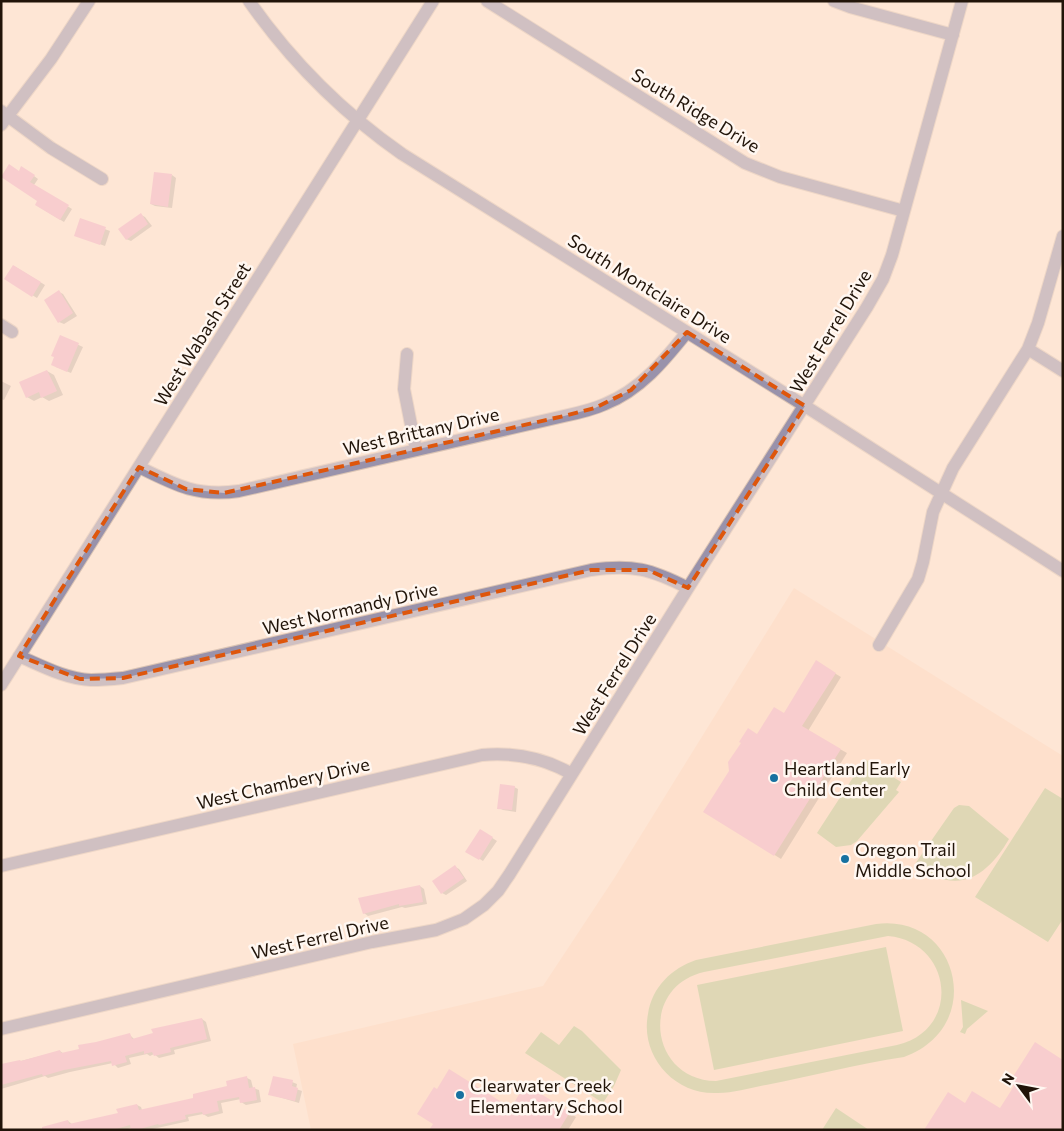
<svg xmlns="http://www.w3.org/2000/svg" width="1064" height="1131" font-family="Commissioner,sans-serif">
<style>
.built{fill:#fedac0}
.green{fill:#bac68f;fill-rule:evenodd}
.shadow{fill:#0003}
.building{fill:#f2b0c5}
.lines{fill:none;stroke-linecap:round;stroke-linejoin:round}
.street-casing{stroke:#dbc4b4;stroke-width:14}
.street{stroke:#9992ab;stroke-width:12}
.marked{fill:none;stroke:#de560c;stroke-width:4;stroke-dasharray:10 6;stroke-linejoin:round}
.poi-dot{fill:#1771a0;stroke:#fff7f1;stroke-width:2}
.labels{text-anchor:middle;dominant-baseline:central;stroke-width:5;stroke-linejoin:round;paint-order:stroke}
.street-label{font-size:18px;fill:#211409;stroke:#fff7f1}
.poi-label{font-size:18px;fill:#211409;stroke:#fff7f1;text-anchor:start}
</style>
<rect width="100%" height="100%" fill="#fee6d5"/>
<!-- built -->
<path class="built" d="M 794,588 L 1063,756 L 1063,1130 L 311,1130 L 293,1044 L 543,986 L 615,877 Z"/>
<!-- green -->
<path class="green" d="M 865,759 L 901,782 L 896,790 L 899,792 L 857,841 L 851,845 L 836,847 L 817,833 Z
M 1045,788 L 1063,799 L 1063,919 L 1048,942 L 975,897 Z
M 959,805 L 969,806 L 1009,839 C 994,865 969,892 935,876 C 928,873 921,868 915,864 L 954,808 Z
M 876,924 C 959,913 987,1027 904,1057 C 858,1064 812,1076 766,1085 C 749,1088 731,1094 714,1093 C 672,1093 640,1054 648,1014 C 652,987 672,968 696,960 ZM 888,936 C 953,942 962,1030 897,1045 L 716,1081 C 649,1080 639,987 704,972 Z
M 886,947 L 903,1031 L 714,1070 L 697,985 Z
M 961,1000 L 988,1011 L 967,1029 L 965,1034 L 960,1032 L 963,1027 Z
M 574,1026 L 582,1031 L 621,1070 L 614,1086 L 603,1103 L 525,1053 L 541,1032 L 559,1045 Z
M 836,1108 L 869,1130 L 822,1130 Z"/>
<!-- shadow -->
<path class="shadow" d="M 26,170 L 38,179 L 34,185 L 72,209 L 64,222 L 36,205 L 39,201 L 19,172 Z
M 172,175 L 176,178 L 172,208 L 155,206 L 151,204 Z
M 141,215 L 145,217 L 152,226 L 131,241 L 126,239 Z
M 80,220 L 110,231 L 105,246 L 75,235 Z
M 14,266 L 45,285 L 37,298 L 6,279 Z
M 59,292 L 63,294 L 77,316 L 64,324 L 59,322 Z
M 61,337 L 83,347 L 71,373 L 56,367 Z
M 47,371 L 54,375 L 63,395 L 49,401 L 42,397 L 34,401 L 27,397 Z
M 1,381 L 11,386 L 4,400 L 1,399 Z
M 816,662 L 841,677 L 808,731 L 847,753 L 781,859 L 705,811 L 758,735 L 784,714 Z
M 514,787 L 518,789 L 516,812 L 503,810 L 499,808 Z
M 480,830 L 497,841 L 483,861 L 467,851 Z
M 455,867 L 459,869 L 467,881 L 446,895 L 442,893 Z
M 420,886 L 424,889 L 427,904 L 405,908 L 402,907 L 368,916 L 364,913 Z
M 202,1019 L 206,1022 L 211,1041 L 174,1050 L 175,1054 L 159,1058 L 154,1054 L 150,1056 L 147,1054 L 129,1058 L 131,1064 L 118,1068 L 113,1063 L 70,1072 L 48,1078 L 45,1076 L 1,1089 L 1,1066 L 60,1051 L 64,1054 L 130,1035 L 135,1040 Z
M 247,1078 L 251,1080 L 253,1088 L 259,1090 L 261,1102 L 246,1105 L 241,1102 L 241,1099 L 221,1103 L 223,1113 L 208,1117 L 203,1114 L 188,1117 L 189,1121 L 148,1130 L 132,1130 L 132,1128 L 124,1130 L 48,1130 L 68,1121 L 72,1124 L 119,1114 L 137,1105 L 141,1107 L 142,1110 L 195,1099 L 229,1087 Z
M 292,1082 L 297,1084 L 296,1089 L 302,1091 L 299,1103 L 269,1094 Z
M 526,1086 L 576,1117 L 568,1130 L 430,1130 L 511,1109 Z"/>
<!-- building -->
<path class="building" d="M 9,164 L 19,171 L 21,166 L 35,175 L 30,182 L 69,205 L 60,220 L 35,205 L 37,201 L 1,177 Z
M 154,172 L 172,174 L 168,207 L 150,204 Z
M 141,213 L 148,224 L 126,240 L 118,229 Z
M 80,218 L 106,227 L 100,245 L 74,236 Z
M 13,265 L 41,282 L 32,297 L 4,279 Z
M 59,290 L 73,313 L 58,323 L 44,300 Z
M 60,335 L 79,343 L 67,372 L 51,365 L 54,357 L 51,356 Z
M 47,370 L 57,391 L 41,398 L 39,392 L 26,398 L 19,382 Z
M 816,660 L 836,673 L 802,726 L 841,749 L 774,856 L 703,812 L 729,771 L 728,762 L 741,743 L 739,742 L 748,728 L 757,734 L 774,707 L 784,713 Z
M 500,784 L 515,786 L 512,810 L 497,809 Z
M 480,829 L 493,837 L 479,860 L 465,852 Z
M 455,865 L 464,878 L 441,894 L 432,881 Z
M 420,885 L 423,902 L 399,906 L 399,904 L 363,914 L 358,898 Z
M 202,1018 L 207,1039 L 170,1048 L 171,1052 L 154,1056 L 152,1052 L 144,1054 L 144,1051 L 125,1056 L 127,1062 L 112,1066 L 111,1061 L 64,1070 L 43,1076 L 42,1074 L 1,1085 L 1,1064 L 20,1060 L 21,1061 L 60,1050 L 61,1053 L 79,1049 L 78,1045 L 96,1042 L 130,1033 L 132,1039 L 153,1033 L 151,1029 Z
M 1035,1042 L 1063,1060 L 1063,1130 L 924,1130 L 948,1092 L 965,1103 L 972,1091 L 1000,1108 L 1014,1086 L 1009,1083 Z
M 449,1069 L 511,1108 L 525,1084 L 570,1112 L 559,1130 L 429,1130 L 433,1124 L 417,1114 L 434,1087 L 437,1089 Z
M 247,1076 L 249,1088 L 255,1087 L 257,1100 L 240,1103 L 239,1097 L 217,1101 L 219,1111 L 203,1115 L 202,1112 L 185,1115 L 186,1119 L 159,1125 L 158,1124 L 136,1130 L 131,1130 L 130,1125 L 112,1130 L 42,1130 L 42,1127 L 68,1120 L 69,1124 L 118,1113 L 116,1109 L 137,1104 L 139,1110 L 193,1098 L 193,1094 L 227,1086 L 226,1081 Z
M 273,1076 L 293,1080 L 292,1086 L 298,1088 L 295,1101 L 268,1095 Z"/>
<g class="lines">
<defs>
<path id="street" d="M 249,1 C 291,61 342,112 402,154 L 805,406 L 1063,571
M 487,1 L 745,163 L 780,177 L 904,211
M 834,1 L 850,7 L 953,35
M 1,111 L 51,148 L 102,179
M 1,125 L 51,59 L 89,1
M 1,325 L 12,332
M 1028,349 L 1063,371
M 407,354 L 404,389 L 416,450
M 139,467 C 175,485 197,497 239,491 L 564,416 C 578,413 592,410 605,404 C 640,390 664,361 687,332
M 879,645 L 918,579 L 923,562 L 933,512 L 953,468 L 1028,349 L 1038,323 L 1063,236
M 19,656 C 42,666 66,679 91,680 C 102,680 113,679 123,678 L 591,570 C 632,564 651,569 688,588
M 1,685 L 433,1
M 1,866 L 482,755 C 515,752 544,758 572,774
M 1,1029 L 372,942 L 436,930 L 464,919 L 484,905 L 498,891 L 509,875 L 688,588 L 867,307 L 883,279 L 892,255 L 962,1"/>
</defs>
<!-- street casing -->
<use href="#street" class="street-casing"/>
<!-- street -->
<use href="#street" class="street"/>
</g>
<!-- marked area -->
<path d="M0 0H1064V1131H0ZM 687,332 L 805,406 L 688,588 L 648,570 L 591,570 L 123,678 L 80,679 L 19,656 L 139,467 L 186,489 L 224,493 L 564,416 L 595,408 L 631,390 Z" fill="#fee6d5" fill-opacity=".55" fill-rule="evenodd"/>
<path class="marked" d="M 687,332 L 805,406 L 688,588 L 648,570 L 591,570 L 123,678 L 80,679 L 19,656 L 139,467 L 186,489 L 224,493 L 564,416 L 595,408 L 631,390 Z"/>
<!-- markers -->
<g class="poi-dot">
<circle cx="774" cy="778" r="5"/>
<circle cx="845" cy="859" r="5"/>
<circle cx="460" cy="1095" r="5"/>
</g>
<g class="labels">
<!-- street labels -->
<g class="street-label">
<text transform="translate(696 110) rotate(31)">South Ridge Drive</text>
<text transform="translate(650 288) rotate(32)">South Montclaire Drive</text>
<text transform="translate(830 331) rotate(-59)">West Ferrel Drive</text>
<text transform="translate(202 334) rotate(-58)">West Wabash Street</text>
<text transform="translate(421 431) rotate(-13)">West Brittany Drive</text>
<text transform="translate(350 608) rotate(-13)">West Normandy Drive</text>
<text transform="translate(614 674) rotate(-58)">West Ferrel Drive</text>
<text transform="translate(283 783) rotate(-13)">West Chambery Drive</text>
<text transform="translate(320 937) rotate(-13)">West Ferrel Drive</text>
</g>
<!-- poi labels -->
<g class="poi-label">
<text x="784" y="768">Heartland Early<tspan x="784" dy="21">Child Center</tspan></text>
<text x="855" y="849">Oregon Trail<tspan x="855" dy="21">Middle School</tspan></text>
<text x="470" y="1085">Clearwater Creek<tspan x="470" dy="21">Elementary School</tspan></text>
</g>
</g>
<!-- border -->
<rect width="1064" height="1131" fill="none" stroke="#211409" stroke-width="5"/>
<!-- north arrow -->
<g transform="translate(1019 1086) rotate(302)" stroke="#fff7f1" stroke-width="4" paint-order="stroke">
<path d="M0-4L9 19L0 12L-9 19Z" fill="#211409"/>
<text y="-8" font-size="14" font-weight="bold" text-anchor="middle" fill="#211409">N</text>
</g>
</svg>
